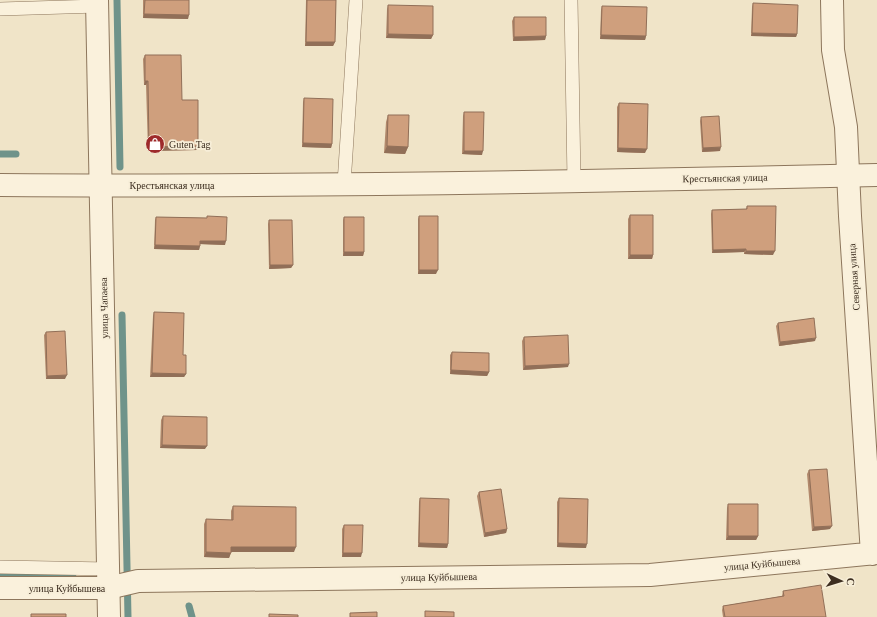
<svg xmlns="http://www.w3.org/2000/svg" width="877" height="617" font-family="'Times New Roman',serif">
<style>
.lines{fill:none;stroke-linecap:round;stroke-linejoin:round}
.stream{stroke:#6f938a;stroke-width:7}
.service-casing{stroke:#8d765c;stroke-width:14}
.minor-casing{stroke:#8d765c;stroke-width:24}
.tertiary-casing{stroke:#8d765c;stroke-width:24}
.service{stroke:#faf1dc;stroke-width:13}
.minor{stroke:#faf1dc;stroke-width:22}
.tertiary{stroke:#faf1dc;stroke-width:22}
.wall{fill:#b2896c}
.shaded-wall{fill:#916f58}
.building{fill:#cf9f7d;stroke:#916f58}
.labels{text-anchor:middle;dominant-baseline:central;stroke-width:3.5;stroke-linejoin:round;paint-order:stroke}
.poi-label{font-size:10px;fill:#3d2e20;stroke:#f7eed8;text-anchor:start}
.street-label{font-size:10px;fill:#3d2e20;stroke:#f7eed8}
</style>
<rect width="100%" height="100%" fill="#f0e4c8"/>
<g class="lines">
<!-- stream -->
<path class="stream" d="M 117,0 L 120,167
M 0,154 L 16,154
M 122,315 L 128,617
M 0,576 L 73,577
M 189,606 L 192,617"/>
<defs>
<path id="service" d="M 571,0 L 574,181
M 0,9 L 98,6
M 344,184 L 356,0
M 0,567 L 108,569"/>
<path id="minor" d="M 832,0 L 833,50 L 846,127 L 850,216 L 872,554
M 0,588 L 108,588 L 138,581 L 650,575 L 877,553"/>
<path id="tertiary" d="M 97,0 L 109,617
M 0,185 C 292,187 585,182 877,175"/>
</defs>
<!-- service casing -->
<use href="#service" class="service-casing"/>
<!-- minor casing -->
<use href="#minor" class="minor-casing"/>
<!-- tertiary casing -->
<use href="#tertiary" class="tertiary-casing"/>
<!-- service -->
<use href="#service" class="service"/>
<!-- minor -->
<use href="#minor" class="minor"/>
<!-- tertiary -->
<use href="#tertiary" class="tertiary"/>
</g>
<!-- wall -->
<path class="wall" d="M 143,0 L 189,0 L 188,19 L 143,18 Z
M 306,0 L 336,0 L 335,42 L 333,46 L 305,46 Z
M 753,3 L 797,34 L 796,37 L 751,36 L 752,7 Z
M 388,5 L 433,35 L 431,39 L 386,38 L 387,9 Z
M 602,6 L 646,36 L 645,40 L 600,39 L 601,10 Z
M 514,17 L 546,36 L 545,40 L 513,41 L 512,21 Z
M 145,55 L 182,100 L 198,146 L 197,150 L 148,151 L 146,85 L 144,85 L 143,59 Z
M 304,98 L 332,144 L 331,148 L 302,147 L 303,102 Z
M 619,103 L 645,153 L 617,152 L 617,107 Z
M 464,112 L 482,155 L 462,154 L 463,116 Z
M 388,115 L 408,147 L 405,154 L 384,153 L 386,122 Z
M 701,117 L 720,151 L 702,152 L 700,121 Z
M 747,206 L 773,255 L 744,254 L 744,252 L 712,253 L 711,214 L 712,210 L 746,209 Z
M 630,215 L 653,255 L 652,259 L 628,259 L 628,219 Z
M 207,216 L 225,245 L 200,244 L 199,250 L 154,249 L 155,220 L 156,217 L 207,218 Z
M 419,216 L 436,274 L 418,274 L 418,219 Z
M 344,217 L 364,252 L 363,256 L 343,256 L 343,220 Z
M 269,220 L 293,265 L 291,268 L 269,269 L 268,224 Z
M 154,312 L 183,355 L 186,374 L 184,377 L 150,377 L 153,316 Z
M 778,323 L 815,341 L 779,346 L 776,326 Z
M 46,332 L 65,379 L 46,379 L 44,335 Z
M 524,337 L 568,367 L 523,370 L 522,341 Z
M 452,352 L 489,372 L 487,376 L 450,374 L 450,355 Z
M 163,416 L 205,449 L 160,448 L 161,420 Z
M 809,470 L 830,529 L 812,531 L 807,474 Z
M 479,492 L 507,529 L 506,533 L 484,537 L 477,496 Z
M 420,498 L 448,544 L 447,548 L 418,547 L 419,502 Z
M 559,498 L 586,548 L 557,547 L 557,502 Z
M 728,504 L 758,536 L 756,540 L 726,540 L 727,508 Z
M 233,506 L 294,552 L 231,552 L 229,558 L 204,557 L 204,524 L 206,519 L 231,520 L 231,511 Z
M 344,525 L 361,557 L 342,557 L 342,529 Z
M 783,591 L 826,617 L 723,617 L 722,610 L 723,606 L 782,596 Z"/>
<!-- shaded-wall -->
<path class="shaded-wall" d="M 144,14 L 189,15 L 188,19 L 143,18 Z
M 752,33 L 797,34 L 796,37 L 751,36 Z
M 388,34 L 433,35 L 431,39 L 386,38 Z
M 601,35 L 646,36 L 645,40 L 600,39 Z
M 546,36 L 545,40 L 513,41 L 514,37 Z
M 306,42 L 335,42 L 333,46 L 305,46 Z
M 145,81 L 148,81 L 146,85 L 144,85 Z
M 303,143 L 332,144 L 331,148 L 302,147 Z
M 198,146 L 197,150 L 148,151 L 149,147 Z
M 387,146 L 408,147 L 405,154 L 384,153 Z
M 721,147 L 720,151 L 702,152 L 703,148 Z
M 618,148 L 647,149 L 645,153 L 617,152 Z
M 464,151 L 483,151 L 482,155 L 462,154 Z
M 200,241 L 226,241 L 225,245 L 199,244 Z
M 155,245 L 200,246 L 199,250 L 154,249 Z
M 746,249 L 744,252 L 712,253 L 713,250 Z
M 746,251 L 775,251 L 773,255 L 744,254 Z
M 344,252 L 364,252 L 363,256 L 343,256 Z
M 630,255 L 653,255 L 652,259 L 628,259 Z
M 270,265 L 293,265 L 291,268 L 269,269 Z
M 419,270 L 438,270 L 436,274 L 418,274 Z
M 816,338 L 815,341 L 779,346 L 780,342 Z
M 569,364 L 568,367 L 523,370 L 525,366 Z
M 451,370 L 489,372 L 487,376 L 450,374 Z
M 152,373 L 186,374 L 184,377 L 150,377 Z
M 67,375 L 65,379 L 46,379 L 47,376 Z
M 162,445 L 207,446 L 205,449 L 160,448 Z
M 832,526 L 830,529 L 812,531 L 814,527 Z
M 507,529 L 506,533 L 484,537 L 485,533 Z
M 728,536 L 758,536 L 756,540 L 726,540 Z
M 419,543 L 448,544 L 447,548 L 418,547 Z
M 558,543 L 587,544 L 586,548 L 557,547 Z
M 231,547 L 296,547 L 294,552 L 229,552 Z
M 206,552 L 231,553 L 229,558 L 204,557 Z
M 343,553 L 362,553 L 361,557 L 342,557 Z"/>
<!-- building -->
<path class="building" d="M 145,0 L 189,0 L 189,15 L 144,14 Z
M 307,0 L 336,0 L 335,42 L 306,42 Z
M 753,3 L 798,5 L 797,34 L 752,33 Z
M 388,5 L 433,6 L 433,35 L 388,34 Z
M 602,6 L 647,7 L 646,36 L 601,35 Z
M 514,17 L 546,17 L 546,36 L 514,37 Z
M 145,55 L 181,55 L 182,100 L 198,100 L 198,146 L 149,147 L 148,81 L 145,81 Z
M 304,98 L 333,99 L 332,144 L 303,143 Z
M 619,103 L 648,104 L 647,149 L 618,148 Z
M 464,112 L 484,112 L 483,151 L 464,151 Z
M 388,115 L 409,115 L 408,147 L 387,146 Z
M 719,116 L 721,147 L 703,148 L 701,117 Z
M 747,206 L 776,206 L 775,251 L 746,251 L 746,249 L 713,250 L 712,210 L 747,209 Z
M 630,215 L 653,215 L 653,255 L 630,255 Z
M 207,216 L 227,217 L 226,241 L 200,241 L 200,246 L 155,245 L 156,217 L 207,218 Z
M 419,216 L 438,216 L 438,270 L 419,270 Z
M 344,217 L 364,217 L 364,252 L 344,252 Z
M 269,220 L 292,220 L 293,265 L 270,265 Z
M 154,312 L 184,313 L 183,355 L 186,355 L 186,374 L 152,373 Z
M 814,318 L 816,338 L 780,342 L 778,323 Z
M 65,331 L 67,375 L 47,376 L 46,332 Z
M 568,335 L 569,364 L 525,366 L 524,337 Z
M 452,352 L 489,353 L 489,372 L 451,370 Z
M 163,416 L 207,417 L 207,446 L 162,445 Z
M 827,469 L 832,526 L 814,527 L 809,470 Z
M 501,489 L 507,529 L 485,533 L 479,492 Z
M 420,498 L 449,499 L 448,544 L 419,543 Z
M 559,498 L 588,499 L 587,544 L 558,543 Z
M 728,504 L 758,504 L 758,536 L 728,536 Z
M 233,506 L 296,507 L 296,547 L 231,547 L 231,553 L 206,552 L 206,519 L 233,520 Z
M 344,525 L 363,525 L 362,553 L 343,553 Z
M 821,585 L 826,617 L 725,617 L 723,606 L 784,596 L 783,591 Z
M 425,611 L 454,612 L 454,617 L 425,617 Z
M 377,612 L 377,617 L 350,617 L 350,613 Z
M 31,614 L 66,614 L 66,617 L 31,617 Z
M 269,614 L 298,615 L 298,617 L 269,617 Z"/>
<!-- icons -->
<defs>
<symbol id="shop-disc" viewBox="-11 -11 22 22"><circle r="9.5" fill="#9e2a2b" stroke="#f7eed8"/><path d="M-5-2.5h2.3a2.7 3.5 0 0 1 5.4 0H5L5.5 6h-11ZM-1.5-2.5h3a1.5 2.3 0 0 0-3 0Z" fill="#fff"/></symbol>
</defs>
<g fill-rule="evenodd">
<use href="#shop-disc" x="144" y="133" width="22" height="22"/>
</g>
<g class="labels">
<!-- poi labels -->
<g class="poi-label">
<text x="169" y="144">Guten Tag</text>
</g>
<!-- street labels -->
<g class="street-label">
<text transform="translate(725 178) rotate(-1)">Крестьянская улица</text>
<text x="172" y="185">Крестьянская улица</text>
<text transform="translate(854 277) rotate(-94)">Северная улица</text>
<text transform="translate(104 308) rotate(-91)">улица Чапаева</text>
<text transform="translate(762 564) rotate(-5)">улица Куйбышева</text>
<text transform="translate(439 577) rotate(-1)">улица Куйбышева</text>
<text x="67" y="588">улица Куйбышева</text>
</g>
</g>
<!-- north arrow -->
<g transform="translate(841 581) rotate(94)" stroke="#f7eed8" stroke-width="3" paint-order="stroke">
<path d="M0-3L7 15L0 10L-7 15Z" fill="#3d2e20"/>
<text y="-6" font-size="11" font-weight="bold" text-anchor="middle" fill="#3d2e20">С</text>
</g>
</svg>
